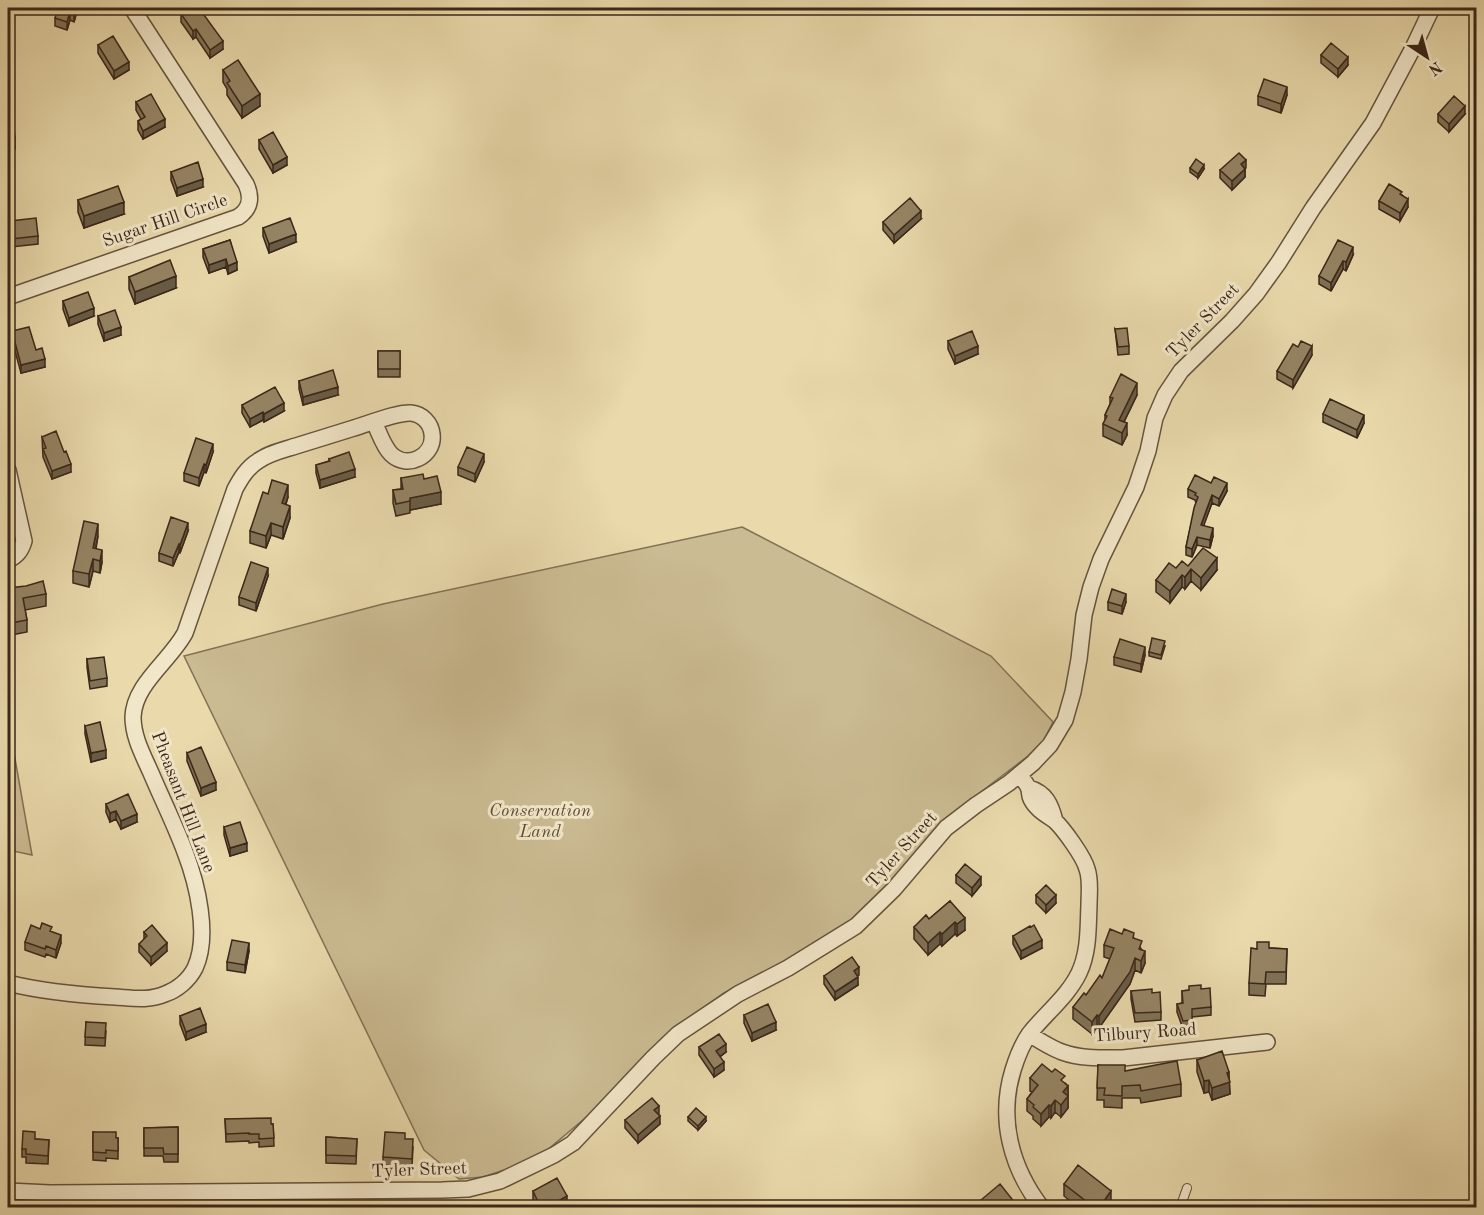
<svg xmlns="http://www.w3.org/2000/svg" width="1484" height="1215" font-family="'Old Standard TT',serif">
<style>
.green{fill:#cbbb92;stroke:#837155;stroke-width:1.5}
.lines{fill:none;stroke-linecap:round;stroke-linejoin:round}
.service-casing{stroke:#66543d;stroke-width:10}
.minor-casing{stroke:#66543d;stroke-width:18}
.service{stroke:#f1e6c8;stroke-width:8}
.minor{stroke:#f1e6c8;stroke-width:15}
.wall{fill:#807256;stroke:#3b2718;stroke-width:1.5}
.shaded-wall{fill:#685c46;stroke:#3b2718;stroke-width:1.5}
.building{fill:#958464;stroke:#3b2718;stroke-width:1.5}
.labels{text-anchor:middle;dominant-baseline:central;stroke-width:6;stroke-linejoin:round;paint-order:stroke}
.street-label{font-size:18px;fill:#3b2718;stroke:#f1e6c8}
.park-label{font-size:18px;font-style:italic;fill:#5f4c36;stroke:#f1e6c8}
</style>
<rect width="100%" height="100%" fill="#e9d9ab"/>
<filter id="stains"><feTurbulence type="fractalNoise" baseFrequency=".00333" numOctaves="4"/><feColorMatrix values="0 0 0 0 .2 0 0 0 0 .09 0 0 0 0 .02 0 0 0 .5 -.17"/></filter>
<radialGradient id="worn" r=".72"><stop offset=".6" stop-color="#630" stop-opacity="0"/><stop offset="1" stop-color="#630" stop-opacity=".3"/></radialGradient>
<!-- green -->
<path class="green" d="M 742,527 L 991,656 L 1053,722 L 1044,740 L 1028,756 L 956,811 L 939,828 L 889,885 L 862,911 L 833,934 L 772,968 L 724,993 L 694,1014 L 665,1036 L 603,1103 L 546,1151 L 516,1166 L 483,1177 L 459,1179 L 424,1150 L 184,656 L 383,604 Z
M 8,719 L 32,855 L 8,850 Z"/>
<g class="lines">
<defs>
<path id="service" d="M 1180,1208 L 1187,1188"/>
<path id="minor" d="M 8,297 L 238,217 C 251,209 252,197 246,184 L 132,8
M 8,470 L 24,541 C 21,551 17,556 8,560
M 1019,775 C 1022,779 1028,784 1029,790 C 1030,793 1029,795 1031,799 C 1036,809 1045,814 1054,820 C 1063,828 1084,857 1087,869 C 1091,880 1089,893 1089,905 C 1088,928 1089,952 1079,973 C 1068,996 1046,1013 1030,1033 C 1022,1044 1017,1057 1013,1070 C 998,1119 1011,1168 1042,1208
M 1029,788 C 1046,793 1051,805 1055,821
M 8,983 C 43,992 79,995 115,997 C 132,998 149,1001 165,994 C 177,990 189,980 195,968 C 210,936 197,883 185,852 C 175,825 162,799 151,773 C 143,755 133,737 133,717 C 134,684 170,661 185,633 L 235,489 C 241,478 247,468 258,461 C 269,453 283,450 296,446 C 315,440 335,434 354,428 C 368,424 397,412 411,413 C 422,414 431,423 432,434 C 435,456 407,470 391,454 C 383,446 379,432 374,422
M 1029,1034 C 1040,1041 1051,1048 1062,1052 C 1081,1059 1103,1058 1123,1058 L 1267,1042
M 8,1191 L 50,1193 L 442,1190 L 468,1189 L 500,1181 L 554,1155 L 573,1143 L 653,1058 L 678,1034 L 738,994 L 788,968 L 856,926 L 894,889 L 946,828 L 976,805 L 1009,783 L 1033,763 L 1050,745 L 1065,720 L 1073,692 L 1079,659 L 1084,615 L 1091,587 L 1101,559 L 1136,487 L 1148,451 L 1155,418 L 1165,395 L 1181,371 L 1232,321 L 1256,294 L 1279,262 L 1313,208 L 1373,123 L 1413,48 L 1432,8"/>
</defs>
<!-- service casing -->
<use href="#service" class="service-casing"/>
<!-- minor casing -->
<use href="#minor" class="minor-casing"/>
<!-- service -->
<use href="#service" class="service"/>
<!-- minor -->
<use href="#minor" class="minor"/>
</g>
<!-- wall -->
<path class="wall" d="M 78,8 L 74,22 L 70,20 L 67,30 L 55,26 L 55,18 Z
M 181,14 L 223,49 L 210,58 L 196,37 L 193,39 L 181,22 Z
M 98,45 L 129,70 L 114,79 L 98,53 Z
M 1321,55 L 1348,65 L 1338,77 L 1321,63 Z
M 223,70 L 260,106 L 242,118 L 227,95 L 227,89 L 223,82 Z
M 1287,95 L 1281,113 L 1258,105 L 1258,96 Z
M 136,102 L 165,127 L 143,139 L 138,130 L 138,121 L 141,119 L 136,110 Z
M 1438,114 L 1465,114 L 1449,132 L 1438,122 Z
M 8,120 L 15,137 L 15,149 L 8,150 Z
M 259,140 L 287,165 L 273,173 L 259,149 Z
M 1190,168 L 1204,169 L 1198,178 L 1190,172 Z
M 1245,168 L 1245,177 L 1232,190 L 1220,178 L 1220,170 L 1246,168 Z
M 171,172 L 203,187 L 177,196 L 171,180 Z
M 1402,195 L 1408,207 L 1400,221 L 1379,209 L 1379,201 Z
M 78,200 L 124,214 L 84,228 L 78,212 Z
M 921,219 L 894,243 L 883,230 L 883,222 Z
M 10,221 L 38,236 L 38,244 L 11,247 Z
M 263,228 L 296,242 L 269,253 L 263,236 Z
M 230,240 L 237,270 L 228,274 L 226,267 L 209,273 L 203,257 L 203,249 Z
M 1353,255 L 1346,271 L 1343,269 L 1331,291 L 1319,284 L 1319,276 Z
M 129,277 L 176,288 L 135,304 L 129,289 Z
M 63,301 L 94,316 L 69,326 L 63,309 Z
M 98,316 L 121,335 L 104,341 L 98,324 Z
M 1115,329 L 1129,346 L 1129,354 L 1118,355 Z
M 12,331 L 36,350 L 45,367 L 21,373 L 12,340 Z
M 948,341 L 978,354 L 955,364 L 948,349 Z
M 1298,347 L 1312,355 L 1293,388 L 1277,379 L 1277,371 Z
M 378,351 L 400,351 L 400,377 L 378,377 Z
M 299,381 L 338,395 L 303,405 L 299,389 Z
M 1137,395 L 1124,422 L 1127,435 L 1122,445 L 1103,436 L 1103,424 L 1105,420 L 1105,415 L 1110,404 L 1110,397 Z
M 242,405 L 284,411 L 264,422 L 263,420 L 250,427 L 242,413 Z
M 1323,414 L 1364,423 L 1357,438 L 1323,422 Z
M 42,437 L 71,472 L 52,479 L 43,457 Z
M 213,452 L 206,473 L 204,472 L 199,486 L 184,481 L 184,473 Z
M 329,459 L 355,477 L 320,488 L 316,473 L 316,465 L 329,461 Z
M 484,462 L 475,482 L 458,475 L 458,467 Z
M 401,478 L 424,479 L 441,504 L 410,510 L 410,513 L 396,516 L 393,503 L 393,490 L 401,489 Z
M 1188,489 L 1227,491 L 1219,506 L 1212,503 L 1203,526 L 1213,536 L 1210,548 L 1197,545 L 1192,557 L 1186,555 L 1186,547 L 1196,503 L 1195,500 L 1188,497 Z
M 268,494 L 288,497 L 286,504 L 290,518 L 283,539 L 271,535 L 266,548 L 250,543 L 250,531 Z
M 188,531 L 180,553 L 179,552 L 173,566 L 159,561 L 159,553 Z
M 98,536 L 96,549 L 102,562 L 100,573 L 93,571 L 89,587 L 73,583 L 73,571 Z
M 1188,566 L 1217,570 L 1201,590 L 1191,581 L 1185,589 L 1182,587 L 1170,603 L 1156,592 L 1156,580 L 1176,568 Z
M 268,576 L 256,611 L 239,605 L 239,597 Z
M 8,588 L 46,594 L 46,606 L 25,610 L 27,620 L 27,632 L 11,635 L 8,617 Z
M 1108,602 L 1126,602 L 1122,614 L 1108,610 Z
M 1165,646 L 1161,659 L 1149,656 L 1149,652 Z
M 1145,655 L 1141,672 L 1114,665 L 1114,657 Z
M 87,659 L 107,678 L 107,686 L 90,689 L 87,667 Z
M 85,726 L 106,758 L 91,762 L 85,734 Z
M 187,753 L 216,790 L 201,796 L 187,761 Z
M 106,804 L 137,822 L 121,829 L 116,819 L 110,822 L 106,812 Z
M 224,827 L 247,851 L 230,856 L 224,835 Z
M 956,875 L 981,885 L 972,896 L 956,883 Z
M 1036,895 L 1056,903 L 1046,913 L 1036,903 Z
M 950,901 L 965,930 L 957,936 L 955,934 L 942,946 L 940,944 L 928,955 L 914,939 L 914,927 L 929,919 Z
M 52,932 L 61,943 L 56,958 L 46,954 L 45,957 L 25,950 L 25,942 Z
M 144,932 L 167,951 L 151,965 L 139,952 L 139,944 L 144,940 Z
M 1013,936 L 1042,948 L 1021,959 L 1013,944 Z
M 1134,938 L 1142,950 L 1145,963 L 1141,973 L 1135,970 L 1130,984 L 1099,1028 L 1097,1027 L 1092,1034 L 1073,1019 L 1073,1007 L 1086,995 L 1102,978 L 1110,959 L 1104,957 L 1104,945 Z
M 1269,948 L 1287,949 L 1286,984 L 1266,984 L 1265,996 L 1249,995 L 1249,983 Z
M 249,951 L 245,973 L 227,970 L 227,962 Z
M 859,975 L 857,976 L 858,985 L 835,1000 L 824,984 L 824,976 Z
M 1201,989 L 1211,1007 L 1211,1015 L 1192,1017 L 1192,1028 L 1183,1029 L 1177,1012 L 1177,1004 L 1182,1003 L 1182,991 Z
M 1131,991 L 1152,993 L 1161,1012 L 1161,1020 L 1135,1022 L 1131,999 Z
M 744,1015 L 776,1030 L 752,1041 L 744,1023 Z
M 180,1016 L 206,1032 L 186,1040 L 180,1024 Z
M 86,1022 L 106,1031 L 105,1046 L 85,1045 Z
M 699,1047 L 726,1052 L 720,1057 L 724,1070 L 714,1077 L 699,1055 Z
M 1197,1060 L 1229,1080 L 1230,1094 L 1212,1100 L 1209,1092 L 1204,1093 L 1197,1072 Z
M 1098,1065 L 1181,1084 L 1181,1096 L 1141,1103 L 1140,1098 L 1122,1098 L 1122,1108 L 1104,1107 L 1104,1100 L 1097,1100 Z
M 1030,1078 L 1065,1083 L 1068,1086 L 1068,1108 L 1061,1117 L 1055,1112 L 1051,1118 L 1049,1117 L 1041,1126 L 1033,1119 L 1033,1116 L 1027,1111 L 1027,1099 L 1032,1092 L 1030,1091 Z
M 658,1114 L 660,1124 L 638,1143 L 625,1128 L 625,1120 Z
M 688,1117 L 706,1121 L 698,1130 L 688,1121 Z
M 225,1119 L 273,1124 L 274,1146 L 259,1147 L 259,1142 L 249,1143 L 249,1141 L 226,1142 Z
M 178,1127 L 178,1162 L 164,1162 L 163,1156 L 144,1156 L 144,1128 Z
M 93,1132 L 118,1138 L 118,1159 L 106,1158 L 106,1161 L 93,1160 Z
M 326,1137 L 357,1139 L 356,1164 L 326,1163 Z
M 35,1139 L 49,1140 L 48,1164 L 26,1163 L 26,1157 L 22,1157 L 22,1149 Z
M 413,1147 L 412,1167 L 383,1165 L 383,1157 Z
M 1064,1184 L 1111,1203 L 1108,1208 L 1079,1208 L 1064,1196 Z
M 533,1191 L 567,1204 L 561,1208 L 537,1208 L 533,1199 Z
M 981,1200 L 1019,1208 L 981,1208 Z"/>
<!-- shaded-wall -->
<path class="shaded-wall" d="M 76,8 L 78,8 L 74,22 L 74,13 Z
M 70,12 L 70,20 L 67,30 L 67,22 Z
M 196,29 L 196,37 L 193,39 L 193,31 Z
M 223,41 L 223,49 L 210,58 L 210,50 Z
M 1348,57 L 1348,65 L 1338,77 L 1338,69 Z
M 129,62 L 129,70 L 114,79 L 114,71 Z
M 1287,87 L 1287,95 L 1281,113 L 1281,104 Z
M 260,94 L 260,106 L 242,118 L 242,106 Z
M 1465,106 L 1465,114 L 1449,132 L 1449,124 Z
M 165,119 L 165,127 L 143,139 L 143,131 Z
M 287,157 L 287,165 L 273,173 L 273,165 Z
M 1246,160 L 1246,168 L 1241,172 L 1241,164 Z
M 1204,165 L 1204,169 L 1198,178 L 1198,174 Z
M 1245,169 L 1245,177 L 1232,190 L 1232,181 Z
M 203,179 L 203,187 L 177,196 L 177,188 Z
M 1408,199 L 1408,207 L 1400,221 L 1400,213 Z
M 124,202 L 124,214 L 84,228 L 84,216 Z
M 921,211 L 921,219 L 894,243 L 894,235 Z
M 296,234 L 296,242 L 269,253 L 269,244 Z
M 1353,247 L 1353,255 L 1346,271 L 1346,262 Z
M 226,259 L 226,267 L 209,273 L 209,265 Z
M 1343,261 L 1343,269 L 1331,291 L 1331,283 Z
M 237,262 L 237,270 L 228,274 L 228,266 Z
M 176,276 L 176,288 L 135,304 L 135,292 Z
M 94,308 L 94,316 L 69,326 L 69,318 Z
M 121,327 L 121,335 L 104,341 L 104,333 Z
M 978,346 L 978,354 L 955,364 L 955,356 Z
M 1312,346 L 1312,355 L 1293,388 L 1293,380 Z
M 45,359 L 45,367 L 21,373 L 21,365 Z
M 1137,383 L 1137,395 L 1119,432 L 1119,420 Z
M 338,387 L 338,395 L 303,405 L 303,397 Z
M 284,403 L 284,411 L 264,422 L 264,414 Z
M 263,412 L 263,420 L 250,427 L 250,419 Z
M 1364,415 L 1364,423 L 1357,438 L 1357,430 Z
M 1127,423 L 1127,435 L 1122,445 L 1122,433 Z
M 213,444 L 213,452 L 206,473 L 206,465 Z
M 484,454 L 484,462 L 475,482 L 475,474 Z
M 71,464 L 71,472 L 52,479 L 52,471 Z
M 204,464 L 204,472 L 199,486 L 199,478 Z
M 355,469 L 355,477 L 320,488 L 320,480 Z
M 1227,483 L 1227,491 L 1219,506 L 1219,499 Z
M 288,485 L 288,497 L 282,515 L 282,503 Z
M 441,492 L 441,504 L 410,510 L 410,498 Z
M 1212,495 L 1212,503 L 1201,533 L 1201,525 Z
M 290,506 L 290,518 L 283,539 L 283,527 Z
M 188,523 L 188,531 L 180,553 L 180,545 Z
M 271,523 L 271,535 L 266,548 L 266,536 Z
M 98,524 L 98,536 L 93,560 L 93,548 Z
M 1213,528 L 1213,536 L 1210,548 L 1210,540 Z
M 1197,537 L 1197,545 L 1192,557 L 1192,549 Z
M 179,544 L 179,552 L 173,566 L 173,558 Z
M 102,550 L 102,562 L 100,573 L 100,561 Z
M 1217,558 L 1217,570 L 1201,590 L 1201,578 Z
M 93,559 L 93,571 L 89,587 L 89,574 Z
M 268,568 L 268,576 L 256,611 L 256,603 Z
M 1191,569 L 1191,581 L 1185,589 L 1185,577 Z
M 1182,575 L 1182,587 L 1170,603 L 1170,591 Z
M 1126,594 L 1126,602 L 1122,614 L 1122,606 Z
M 1145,647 L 1145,655 L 1141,672 L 1141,664 Z
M 106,750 L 106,758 L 91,762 L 91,753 Z
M 216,782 L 216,790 L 201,796 L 201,788 Z
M 116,811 L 116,819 L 110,822 L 110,813 Z
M 137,814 L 137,822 L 121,829 L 121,821 Z
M 247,843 L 247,851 L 230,856 L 230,848 Z
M 981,877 L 981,885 L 972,896 L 972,888 Z
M 1056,895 L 1056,903 L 1046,913 L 1046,905 Z
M 965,918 L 965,930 L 957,936 L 957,924 Z
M 955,922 L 955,934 L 942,946 L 942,934 Z
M 940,932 L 940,944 L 928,955 L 928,943 Z
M 61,935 L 61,943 L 56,958 L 56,950 Z
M 1042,940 L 1042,948 L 1021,959 L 1021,951 Z
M 167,943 L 167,951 L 151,965 L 151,957 Z
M 249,943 L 249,951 L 245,973 L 245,965 Z
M 1145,951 L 1145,963 L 1141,973 L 1141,961 Z
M 1135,958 L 1135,970 L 1130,984 L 1099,1028 L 1099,1016 Z
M 859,967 L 859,975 L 854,979 L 854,971 Z
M 858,977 L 858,985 L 835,1000 L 835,992 Z
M 1097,1015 L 1097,1027 L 1092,1034 L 1092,1022 Z
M 776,1022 L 776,1030 L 752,1041 L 752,1033 Z
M 206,1024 L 206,1032 L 186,1040 L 186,1032 Z
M 726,1044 L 726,1052 L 716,1059 L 716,1051 Z
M 724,1062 L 724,1070 L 714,1077 L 714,1069 Z
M 1229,1072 L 1230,1094 L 1212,1100 L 1212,1088 L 1227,1073 Z
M 1209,1080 L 1209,1092 L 1204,1093 L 1204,1081 Z
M 1068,1086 L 1068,1108 L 1061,1117 L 1061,1105 L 1063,1092 Z
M 1055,1100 L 1055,1112 L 1051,1118 L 1051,1106 Z
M 1049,1105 L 1049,1117 L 1041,1126 L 1041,1114 Z
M 659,1106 L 659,1114 L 654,1118 L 654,1110 Z
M 660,1116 L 660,1124 L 638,1143 L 638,1135 Z
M 706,1117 L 706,1121 L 698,1130 L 698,1126 Z
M 1111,1191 L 1111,1203 L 1108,1208 L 1099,1208 Z
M 567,1196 L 567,1204 L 561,1208 L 546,1208 Z"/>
<!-- building -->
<path class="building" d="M 58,8 L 76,8 L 74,13 L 70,12 L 67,22 L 55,18 Z
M 190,8 L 199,8 L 223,41 L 210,50 L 196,29 L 193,31 L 181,14 Z
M 113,36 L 129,62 L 114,71 L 98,45 Z
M 1331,43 L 1348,57 L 1338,69 L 1321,55 Z
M 238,60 L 260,94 L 242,106 L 227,83 L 230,81 L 223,70 Z
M 1264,79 L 1287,87 L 1281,104 L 1258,96 Z
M 151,94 L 165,119 L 143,131 L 138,121 L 145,117 L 136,102 Z
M 1454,96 L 1465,106 L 1449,124 L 1438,114 Z
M 13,119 L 15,137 L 8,138 L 8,120 Z
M 273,132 L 287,157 L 273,165 L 259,140 Z
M 1239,153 L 1246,160 L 1241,164 L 1245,169 L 1232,181 L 1220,170 Z
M 1196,159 L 1204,165 L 1198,174 L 1190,168 Z
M 198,162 L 203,179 L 177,188 L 171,172 Z
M 1389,184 L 1402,192 L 1400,194 L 1408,199 L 1400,213 L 1379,201 Z
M 118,186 L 124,202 L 84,216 L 78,200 Z
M 910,198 L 921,211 L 894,235 L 883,222 Z
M 36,218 L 38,236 L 11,239 L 10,221 Z
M 290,218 L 296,234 L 269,244 L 263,228 Z
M 230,240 L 237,262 L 228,266 L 226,259 L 209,265 L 203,249 Z
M 1338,240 L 1353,247 L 1346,262 L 1343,261 L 1331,283 L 1319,276 Z
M 170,260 L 176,276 L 135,292 L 129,277 Z
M 88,292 L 94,308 L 69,318 L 63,301 Z
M 115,310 L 121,327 L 104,333 L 98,316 Z
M 29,327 L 36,350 L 42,348 L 45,359 L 21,365 L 12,331 Z
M 1127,328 L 1129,346 L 1118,347 L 1115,329 Z
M 972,331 L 978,346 L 955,356 L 948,341 Z
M 1301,341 L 1312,346 L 1293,380 L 1277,371 L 1293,344 L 1298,347 Z
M 378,351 L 400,351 L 400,369 L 378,369 Z
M 333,370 L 338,387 L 303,397 L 299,381 Z
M 1121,374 L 1137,383 L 1119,420 L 1127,423 L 1122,433 L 1103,424 L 1107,416 L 1105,415 L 1113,398 L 1110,397 Z
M 275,387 L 284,403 L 264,414 L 263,412 L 250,419 L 242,405 Z
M 1330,399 L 1364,415 L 1357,430 L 1323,414 Z
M 56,431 L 64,452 L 66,451 L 71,464 L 52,471 L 43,449 L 46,448 L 42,437 Z
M 196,438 L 213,444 L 206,465 L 204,464 L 199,478 L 184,473 Z
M 467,447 L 484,454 L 475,474 L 458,467 Z
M 349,452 L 355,469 L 320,480 L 316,465 L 330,461 L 329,459 Z
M 423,474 L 424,479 L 437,476 L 441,492 L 410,498 L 410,501 L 396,504 L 393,490 L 403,489 L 401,478 Z
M 1195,475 L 1211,483 L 1214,477 L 1227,483 L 1219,499 L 1212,495 L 1201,525 L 1213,528 L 1210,540 L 1197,537 L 1192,549 L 1186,547 L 1194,508 L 1198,497 L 1195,495 L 1196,493 L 1188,489 Z
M 272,480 L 288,485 L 282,503 L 290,506 L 283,527 L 271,523 L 266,536 L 250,531 L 263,492 L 268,494 Z
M 171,517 L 188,523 L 180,545 L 179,544 L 173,558 L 159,553 Z
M 84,521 L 98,524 L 93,548 L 102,550 L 100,561 L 93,559 L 89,574 L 73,571 Z
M 1203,548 L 1217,558 L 1201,578 L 1191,569 L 1185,577 L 1182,575 L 1170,591 L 1156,580 L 1169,563 L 1176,568 L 1182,561 L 1188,566 Z
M 251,562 L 268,568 L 256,603 L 239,597 Z
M 43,581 L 46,594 L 23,598 L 27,620 L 11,623 L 8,605 L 8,588 L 26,586 Z
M 1112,589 L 1126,594 L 1122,606 L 1108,602 Z
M 1152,638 L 1165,641 L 1161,655 L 1149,652 Z
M 1120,639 L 1145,647 L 1141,664 L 1114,657 Z
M 104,657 L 107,678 L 90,681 L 87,659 Z
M 100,722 L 106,750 L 91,753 L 85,726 Z
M 201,747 L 216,782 L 201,788 L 187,753 Z
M 128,794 L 137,814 L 121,821 L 116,811 L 110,813 L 106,804 Z
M 240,822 L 247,843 L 230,848 L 224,827 Z
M 965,864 L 981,877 L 972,888 L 956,875 Z
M 1046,885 L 1056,895 L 1046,905 L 1036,895 Z
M 950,901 L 965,918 L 957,924 L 955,922 L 942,934 L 940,932 L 928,943 L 914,927 L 926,915 L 929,919 Z
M 42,923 L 52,927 L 50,931 L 61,935 L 56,950 L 46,946 L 45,949 L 25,942 L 31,925 L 40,929 Z
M 152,925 L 167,943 L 151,957 L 139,944 L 147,936 L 144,932 Z
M 1034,925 L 1042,940 L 1021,951 L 1013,936 L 1030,926 L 1031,927 Z
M 1110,929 L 1122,934 L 1124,929 L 1134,933 L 1133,938 L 1142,941 L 1139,949 L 1145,951 L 1141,961 L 1135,958 L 1130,972 L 1099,1016 L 1097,1015 L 1092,1022 L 1073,1007 L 1084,993 L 1086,995 L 1100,975 L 1102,978 L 1114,948 L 1104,945 Z
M 232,940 L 249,943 L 245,965 L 227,962 Z
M 1257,942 L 1269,942 L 1269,948 L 1287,949 L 1286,972 L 1266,972 L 1265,984 L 1249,983 L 1251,948 L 1257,949 Z
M 852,957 L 859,967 L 854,971 L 858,977 L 835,992 L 824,976 Z
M 1201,985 L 1201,989 L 1210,988 L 1211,1007 L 1192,1009 L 1192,1020 L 1183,1021 L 1177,1004 L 1183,1003 L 1182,991 L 1189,990 L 1189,986 Z
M 1152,989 L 1152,993 L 1160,992 L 1161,1012 L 1135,1013 L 1131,991 Z
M 768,1004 L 776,1022 L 752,1033 L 744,1015 Z
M 200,1008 L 206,1024 L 186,1032 L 180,1016 Z
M 86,1022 L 106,1023 L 105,1038 L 85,1037 Z
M 719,1034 L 726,1044 L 716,1051 L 724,1062 L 714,1069 L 699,1047 Z
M 1222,1051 L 1229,1072 L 1227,1073 L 1230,1082 L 1212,1088 L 1209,1080 L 1204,1081 L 1197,1060 Z
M 1177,1061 L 1181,1084 L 1141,1091 L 1140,1085 L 1122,1086 L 1122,1096 L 1104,1095 L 1105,1088 L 1097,1088 L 1098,1065 L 1125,1065 L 1125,1071 Z
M 1042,1064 L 1052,1072 L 1055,1069 L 1065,1076 L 1061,1080 L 1068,1086 L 1063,1092 L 1068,1096 L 1061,1105 L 1055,1100 L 1051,1106 L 1049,1105 L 1041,1114 L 1033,1107 L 1034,1105 L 1027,1099 L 1038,1085 L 1030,1078 Z
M 652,1098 L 659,1106 L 654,1110 L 660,1116 L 638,1135 L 625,1120 Z
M 696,1108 L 706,1117 L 698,1126 L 688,1117 Z
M 271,1118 L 271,1124 L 273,1124 L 274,1138 L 259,1139 L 259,1134 L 249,1134 L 249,1133 L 226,1134 L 225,1119 Z
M 178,1127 L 178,1154 L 164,1154 L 163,1148 L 144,1148 L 144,1128 Z
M 23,1131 L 35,1132 L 35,1139 L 49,1140 L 48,1156 L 26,1154 L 26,1149 L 22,1149 Z
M 93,1132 L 116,1132 L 116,1138 L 118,1138 L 118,1151 L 106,1150 L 106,1153 L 93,1152 Z
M 385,1132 L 405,1133 L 405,1139 L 413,1139 L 412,1159 L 383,1157 Z
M 326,1137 L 357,1139 L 356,1156 L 326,1155 Z
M 1078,1165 L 1111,1191 L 1099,1208 L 1095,1208 L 1064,1184 Z
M 557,1178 L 567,1196 L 546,1208 L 541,1208 L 533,1191 Z
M 1000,1184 L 1019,1208 L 987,1208 L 981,1200 Z"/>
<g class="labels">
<!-- street labels -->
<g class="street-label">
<text transform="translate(165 221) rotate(-19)">Sugar Hill Circle</text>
<text transform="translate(1203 321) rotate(-46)">Tyler Street</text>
<text transform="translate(183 802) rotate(69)">Pheasant Hill Lane</text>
<text transform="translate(902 850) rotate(-48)">Tyler Street</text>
<text transform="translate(1145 1033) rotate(-4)">Tilbury Road</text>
<text transform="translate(419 1170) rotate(-2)">Tyler Street</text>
</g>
<!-- park labels -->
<g class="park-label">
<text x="540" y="811">Conservation<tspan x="540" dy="21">Land</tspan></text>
</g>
</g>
<!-- margin -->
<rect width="1484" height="1215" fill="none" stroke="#e9d9ab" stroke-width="30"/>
<rect x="9" y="9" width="1466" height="1197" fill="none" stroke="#3b2718" stroke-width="3"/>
<rect x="15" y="15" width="1454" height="1185" fill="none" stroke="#3b2718" stroke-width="1.5"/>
<!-- north arrow -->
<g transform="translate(1427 57) rotate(144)" stroke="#f1e6c8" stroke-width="4.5" paint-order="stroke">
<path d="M0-4.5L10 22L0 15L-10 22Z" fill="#3b2718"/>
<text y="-9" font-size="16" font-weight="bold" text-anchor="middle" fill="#3b2718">N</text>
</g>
<rect width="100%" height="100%" filter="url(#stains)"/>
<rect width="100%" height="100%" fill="url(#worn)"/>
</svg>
